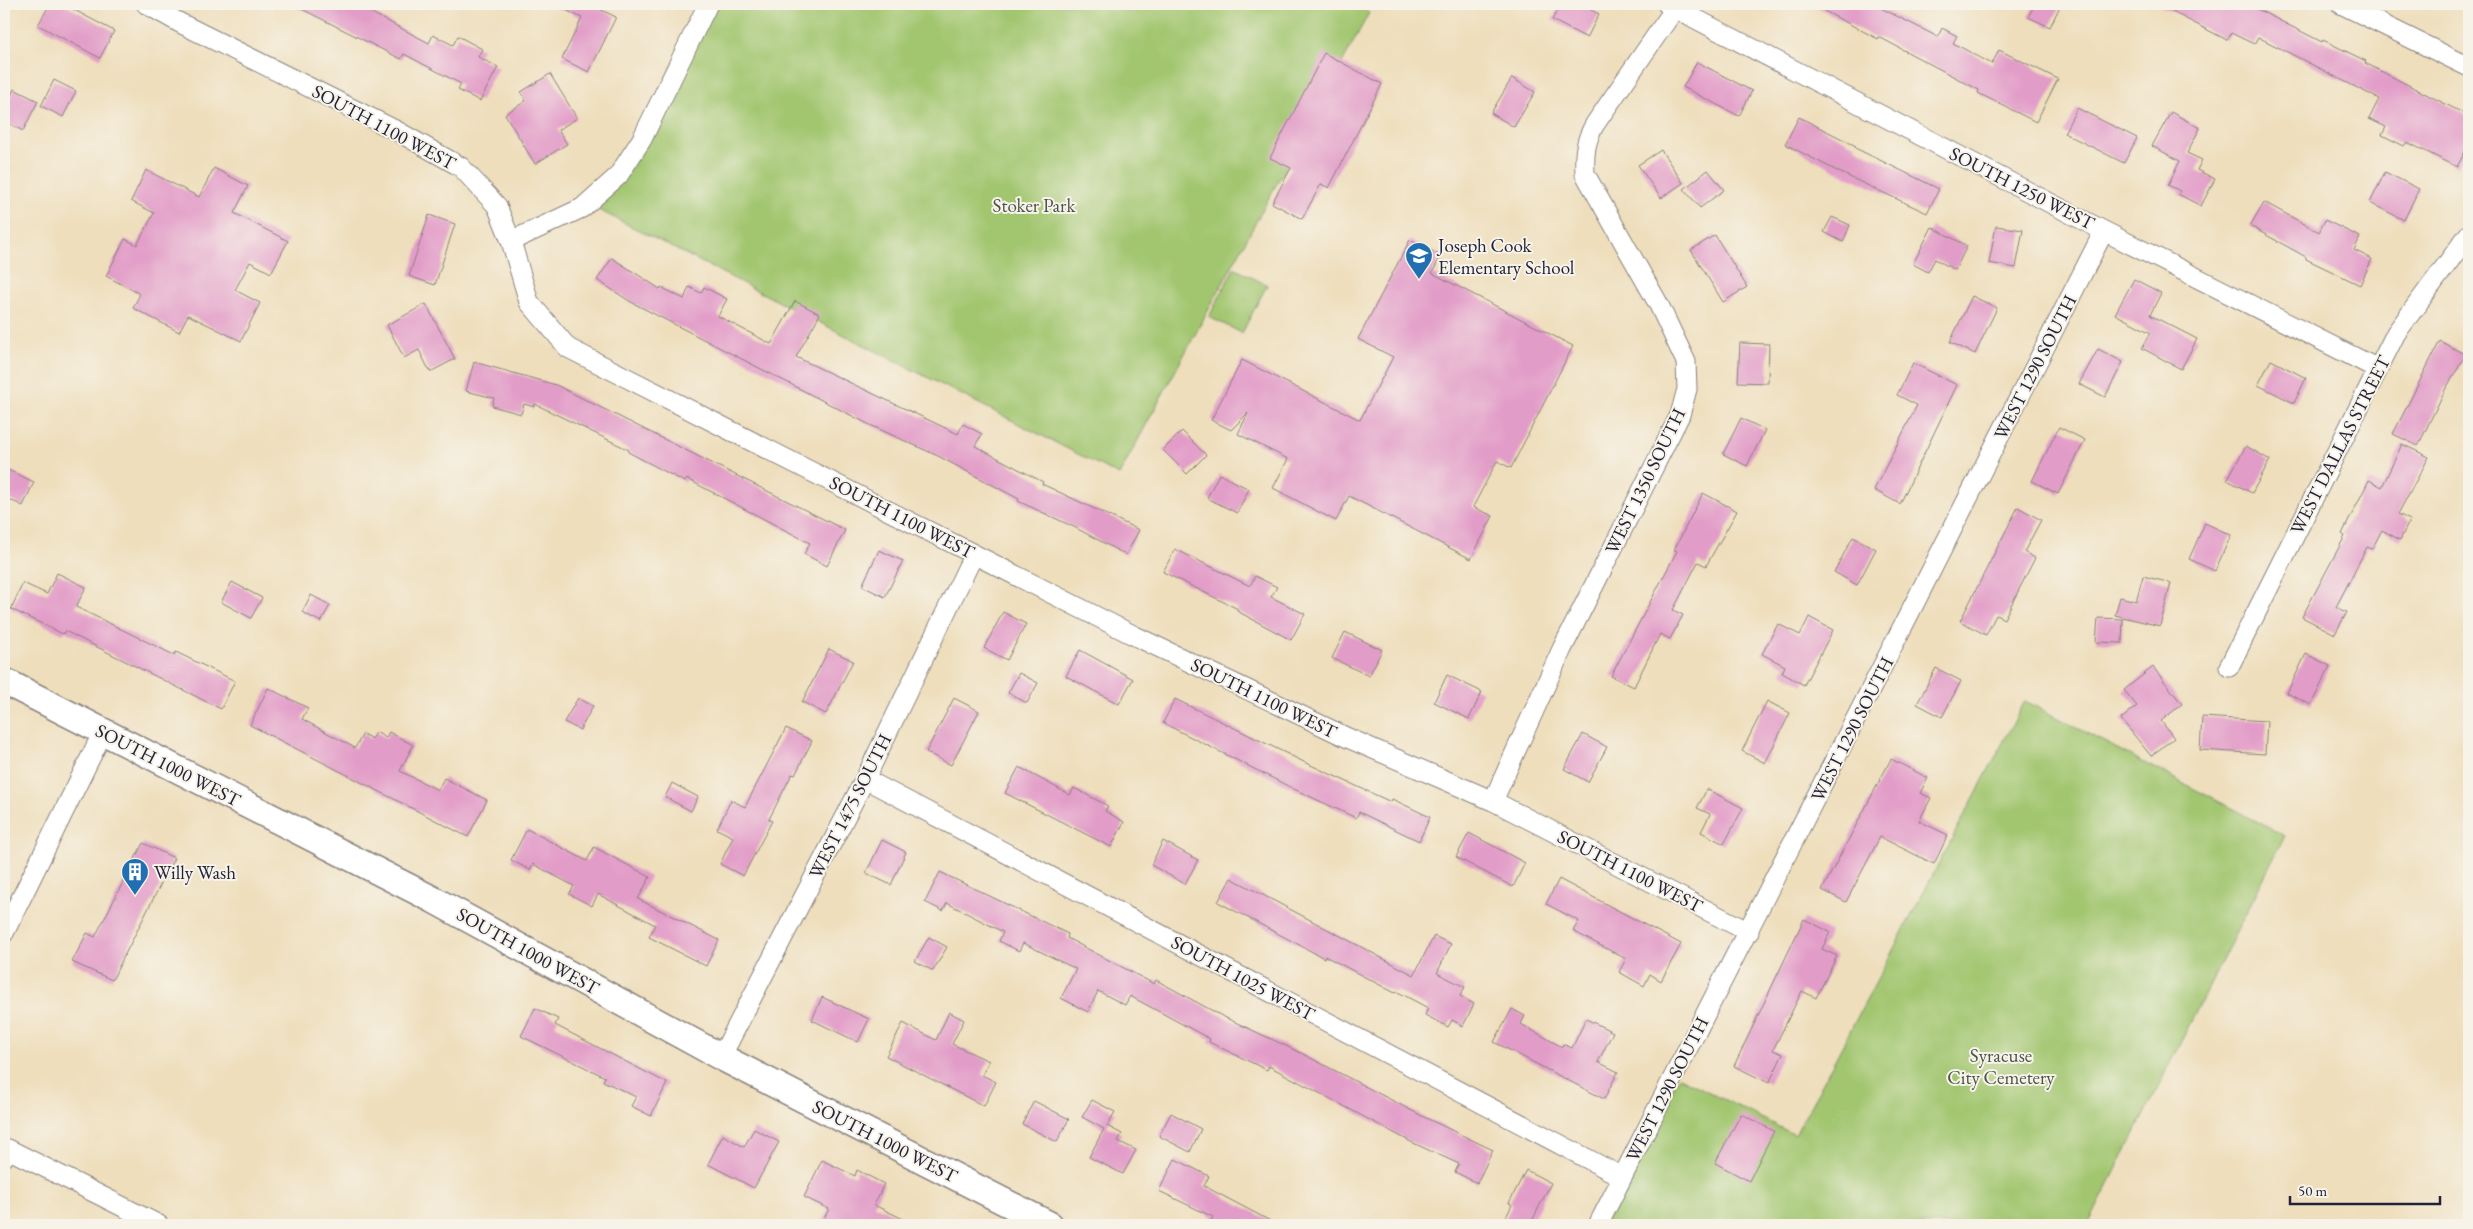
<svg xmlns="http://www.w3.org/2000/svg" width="2473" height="1229" font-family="'EB Garamond',serif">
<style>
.green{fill:#a2c670;stroke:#627456}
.building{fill:#e29cc8}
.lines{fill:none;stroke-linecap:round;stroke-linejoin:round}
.street-casing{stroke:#88807c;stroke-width:21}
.secondary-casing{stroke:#88807c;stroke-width:29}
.street{stroke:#fff;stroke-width:19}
.secondary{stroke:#fff;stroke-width:26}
.labels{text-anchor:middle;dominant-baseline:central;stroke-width:4;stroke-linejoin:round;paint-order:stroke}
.street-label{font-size:19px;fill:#22223b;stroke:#f7f3e8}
.park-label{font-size:19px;fill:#48534b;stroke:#f7f3e8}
.poi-label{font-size:19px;fill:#22223b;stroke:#f7f3e8;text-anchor:start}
</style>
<rect width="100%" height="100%" fill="#f7f3e8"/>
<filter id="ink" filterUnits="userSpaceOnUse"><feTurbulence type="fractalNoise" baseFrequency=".02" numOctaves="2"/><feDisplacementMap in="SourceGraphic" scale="10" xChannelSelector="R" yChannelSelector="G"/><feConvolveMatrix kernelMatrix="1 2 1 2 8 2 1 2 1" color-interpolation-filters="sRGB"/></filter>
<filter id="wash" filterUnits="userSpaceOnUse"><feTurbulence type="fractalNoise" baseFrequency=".0096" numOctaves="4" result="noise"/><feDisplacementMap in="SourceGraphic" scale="20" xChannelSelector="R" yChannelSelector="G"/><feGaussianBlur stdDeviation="1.12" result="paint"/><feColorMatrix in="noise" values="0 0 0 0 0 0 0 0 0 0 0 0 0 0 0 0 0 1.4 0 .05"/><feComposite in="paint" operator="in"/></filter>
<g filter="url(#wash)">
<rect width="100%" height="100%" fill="#eedebc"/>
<!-- green -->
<path class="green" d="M 703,4 L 1359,4 L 1369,13 L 1119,475 L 591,206 L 621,168 Z
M 1234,268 L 1267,285 L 1242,333 L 1209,317 Z
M 2025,701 L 2285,836 L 2088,1225 L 1603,1225 L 1679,1077 L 1795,1135 Z"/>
<g id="blocks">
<!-- building -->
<path class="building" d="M 50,4 L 63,4 L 114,31 L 100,58 L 38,25 Z
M 292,4 L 355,4 L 429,43 L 433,35 L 453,45 L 458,36 L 482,49 L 478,57 L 498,67 L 480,101 L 458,90 L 461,84 L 404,54 L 401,59 Z
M 553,4 L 589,4 L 616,17 L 589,72 L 562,59 L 582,18 Z
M 1561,4 L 1579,4 L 1599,14 L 1587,38 L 1552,20 Z
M 1811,4 L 1873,4 L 1938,37 L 1942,28 L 1957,36 L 1953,43 L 1992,64 L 1999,50 L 2058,79 L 2036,122 L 1978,93 L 1979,90 L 1879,37 L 1878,39 Z
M 2035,4 L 2061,4 L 2050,27 L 2028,17 Z
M 2157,4 L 2247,4 L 2322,42 L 2323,40 L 2366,61 L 2365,63 L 2469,116 L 2469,144 L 2457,167 L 2407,142 L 2404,146 L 2382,135 L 2386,127 L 2369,119 L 2379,99 L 2258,37 L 2254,44 L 2231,33 L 2227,40 Z
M 1324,53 L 1382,84 L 1329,188 L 1321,184 L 1302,219 L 1272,203 L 1291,168 L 1270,158 Z
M 1697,62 L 1752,91 L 1739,116 L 1683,87 Z
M 550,74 L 577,118 L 558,130 L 567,144 L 535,164 L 505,114 L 526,101 L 521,92 Z
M 1512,78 L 1535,92 L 1514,127 L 1491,113 Z
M 54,80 L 76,91 L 63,117 L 41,106 Z
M 14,89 L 38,101 L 23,131 L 4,121 L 4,110 Z
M 2077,108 L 2137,138 L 2124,163 L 2064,133 Z
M 2171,112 L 2200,128 L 2187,153 L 2202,160 L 2197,170 L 2215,179 L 2201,206 L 2178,194 L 2180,191 L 2168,185 L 2180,161 L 2152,146 Z
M 1799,117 L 1856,146 L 1855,148 L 1939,189 L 1927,213 L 1841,173 L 1785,144 Z
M 1661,150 L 1683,183 L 1661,198 L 1638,165 Z
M 214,168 L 248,186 L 234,213 L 288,241 L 271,273 L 250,262 L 235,290 L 260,303 L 241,341 L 188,315 L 179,332 L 133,308 L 140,294 L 106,276 L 125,239 L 137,245 L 154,213 L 131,201 L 146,170 L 199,197 Z
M 1708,170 L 1724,190 L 1700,208 L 1684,189 Z
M 2385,172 L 2419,189 L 2404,220 L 2370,203 Z
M 2264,202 L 2319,232 L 2325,220 L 2360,237 L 2354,250 L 2372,259 L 2360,285 L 2306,259 L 2306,257 L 2250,226 Z
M 429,215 L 455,224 L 435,285 L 409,276 Z
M 1832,217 L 1850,225 L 1843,242 L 1824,232 Z
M 1996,226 L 2023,230 L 2016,268 L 1989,263 Z
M 1932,227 L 1967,246 L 1955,270 L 1935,259 L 1928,272 L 1913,264 Z
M 1715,235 L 1747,287 L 1723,302 L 1691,250 Z
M 1410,240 L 1441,256 L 1432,273 L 1573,346 L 1511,468 L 1497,461 L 1473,507 L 1493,516 L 1471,559 L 1349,496 L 1336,521 L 1273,488 L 1288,459 L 1238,434 L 1248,413 L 1231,430 L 1211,420 L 1242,360 L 1360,420 L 1393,357 L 1358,339 Z
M 612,258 L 660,289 L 661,287 L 684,299 L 689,287 L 701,293 L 704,287 L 727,299 L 718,316 L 771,344 L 795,301 L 820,314 L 796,357 L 958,434 L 963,424 L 982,434 L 975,446 L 1043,482 L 1042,484 L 1139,530 L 1126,555 L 1076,528 L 1018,501 L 1019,499 L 938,456 L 868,424 L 631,302 L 597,280 Z
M 2134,279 L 2161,293 L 2150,315 L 2197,339 L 2181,369 L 2142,348 L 2151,333 L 2115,314 Z
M 1972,296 L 1997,308 L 1975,354 L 1950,342 Z
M 426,304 L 455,359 L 430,372 L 419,350 L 404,358 L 387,325 Z
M 2440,341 L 2466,355 L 2445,390 L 2418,446 L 2393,434 Z
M 1740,343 L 1769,344 L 1768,383 L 1738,382 Z
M 2098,349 L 2123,362 L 2105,397 L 2079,384 Z
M 2271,360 L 2306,378 L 2294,403 L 2258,385 Z
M 474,362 L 556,385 L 845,530 L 827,566 L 804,554 L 810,543 L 687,479 L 685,482 L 628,452 L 629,450 L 535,404 L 534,407 L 524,404 L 521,414 L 492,406 L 494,398 L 466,391 Z
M 1913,363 L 1957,385 L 1900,504 L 1874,490 L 1917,405 L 1897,395 Z
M 1741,418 L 1765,430 L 1747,466 L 1723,454 Z
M 2059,427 L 2085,440 L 2058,494 L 2032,481 Z
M 1182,431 L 1206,455 L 1187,474 L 1163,450 Z
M 2402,444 L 2429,457 L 2398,514 L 2410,520 L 2400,540 L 2382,530 L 2372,549 L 2367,547 L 2336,607 L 2347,612 L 2335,634 L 2302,617 L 2345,536 L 2342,534 L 2369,480 L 2382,487 Z
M 2246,446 L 2270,460 L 2252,493 L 2227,480 Z
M 4,468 L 34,482 L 23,506 L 4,497 Z
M 1219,474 L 1249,489 L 1237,513 L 1207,498 Z
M 1703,493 L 1737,511 L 1706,566 L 1698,562 L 1673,610 L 1683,615 L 1670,639 L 1660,634 L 1634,687 L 1611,676 L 1677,551 L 1674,550 Z
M 2018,507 L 2041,520 L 2024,552 L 2035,558 L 2004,619 L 1996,615 L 1986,635 L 1960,621 Z
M 2205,523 L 2231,535 L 2215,571 L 2189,559 Z
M 1853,537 L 1876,549 L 1857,585 L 1834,572 Z
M 1175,549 L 1250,586 L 1255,576 L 1277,587 L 1271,597 L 1305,614 L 1291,640 L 1237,611 L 1238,609 L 1163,572 Z
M 879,550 L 903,561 L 885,597 L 862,586 Z
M 57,573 L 86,587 L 76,607 L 174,655 L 176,652 L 235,681 L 221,709 L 65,631 L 63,634 L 11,609 L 23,583 L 47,594 Z
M 2143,576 L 2171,583 L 2160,626 L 2115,615 L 2120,597 L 2136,601 Z
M 232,582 L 262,598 L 251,618 L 221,602 Z
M 311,595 L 330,605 L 321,622 L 302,612 Z
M 1003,612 L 1026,624 L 1007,660 L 984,648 Z
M 1809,617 L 1833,630 L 1804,685 L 1782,673 L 1785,666 L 1762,654 L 1778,624 L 1800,635 Z
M 2098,618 L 2123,619 L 2122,643 L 2096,642 Z
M 1345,632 L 1382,650 L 1369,676 L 1332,658 Z
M 829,649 L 853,661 L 826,714 L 802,702 Z
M 1080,650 L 1133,679 L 1119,704 L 1066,676 Z
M 2306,654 L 2330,666 L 2311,705 L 2287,693 Z
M 2153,667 L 2182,704 L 2161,721 L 2174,738 L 2151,756 L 2121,719 L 2137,706 L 2124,690 Z
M 1936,668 L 1961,681 L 1942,717 L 1917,704 Z
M 1019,673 L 1038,683 L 1027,703 L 1008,693 Z
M 1447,675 L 1482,692 L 1469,719 L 1434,702 Z
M 268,688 L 308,708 L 302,719 L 355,748 L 363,734 L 372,739 L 376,732 L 386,738 L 389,732 L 413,745 L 400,771 L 438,790 L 444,778 L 487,800 L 468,837 L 250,725 Z
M 578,698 L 593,706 L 580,730 L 564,722 Z
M 954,698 L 979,711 L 951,765 L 926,752 Z
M 1175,699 L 1304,762 L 1391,802 L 1392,799 L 1430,817 L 1419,841 L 1359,812 L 1356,818 L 1294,789 L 1163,723 Z
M 1767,701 L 1790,713 L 1765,763 L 1742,751 Z
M 2202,717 L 2267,721 L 2265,754 L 2200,750 Z
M 786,728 L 812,741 L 795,775 L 792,774 L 769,819 L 772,821 L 743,876 L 720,864 L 733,837 L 717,829 L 731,800 L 745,807 Z
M 1583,734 L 1607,747 L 1588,782 L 1564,769 Z
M 1891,759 L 1928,778 L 1920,793 L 1931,798 L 1919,821 L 1948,835 L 1934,864 L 1880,837 L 1846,902 L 1822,890 Z
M 1019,767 L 1070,795 L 1074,788 L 1108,806 L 1105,811 L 1124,822 L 1111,847 L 1005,793 Z
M 672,783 L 698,797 L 691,811 L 665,797 Z
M 1707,789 L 1743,808 L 1724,844 L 1701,832 L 1710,814 L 1697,808 Z
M 527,829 L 587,861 L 594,847 L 650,877 L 638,899 L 719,940 L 706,966 L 649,937 L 655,925 L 598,894 L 592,906 L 569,894 L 574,886 L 533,864 L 530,870 L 511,860 Z
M 1469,833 L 1525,863 L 1513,887 L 1456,857 Z
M 882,840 L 906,852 L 891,885 L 866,873 Z
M 1163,841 L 1198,860 L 1185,884 L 1151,865 Z
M 143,843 L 174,858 L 112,980 L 72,962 L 87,933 L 95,937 Z
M 940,872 L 1068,934 L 1067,938 L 1154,984 L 1156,980 L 1222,1016 L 1301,1053 L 1424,1117 L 1493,1150 L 1477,1183 L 1455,1172 L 1459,1164 L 1411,1142 L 1269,1066 L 1267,1070 L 1209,1042 L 1210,1039 L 1130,996 L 1125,1005 L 1098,991 L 1088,1012 L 1061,998 L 1076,969 L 1023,943 L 1019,951 L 999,941 L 1003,932 L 947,903 L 943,911 L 925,902 Z
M 1231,878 L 1414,975 L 1434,936 L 1451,944 L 1437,973 L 1465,987 L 1460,996 L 1474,1004 L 1463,1026 L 1452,1020 L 1448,1027 L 1425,1015 L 1428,1008 L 1396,991 L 1395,993 L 1325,956 L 1324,958 L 1218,902 Z
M 1559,879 L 1681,944 L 1661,981 L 1650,974 L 1644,986 L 1619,972 L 1626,959 L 1573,931 L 1579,921 L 1546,904 Z
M 1804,919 L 1830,932 L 1822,949 L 1837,956 L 1816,998 L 1802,991 L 1773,1050 L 1783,1054 L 1769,1083 L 1734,1066 Z
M 929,937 L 947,947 L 933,971 L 915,961 Z
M 822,997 L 869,1019 L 858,1042 L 812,1020 Z
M 535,1008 L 558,1019 L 555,1025 L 667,1083 L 651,1116 L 631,1106 L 636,1097 L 603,1081 L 605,1077 L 521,1036 Z
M 1512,1009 L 1525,1016 L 1521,1024 L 1562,1047 L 1563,1044 L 1572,1048 L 1586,1019 L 1613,1032 L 1598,1062 L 1618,1072 L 1604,1099 L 1494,1042 Z
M 949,1012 L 964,1020 L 952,1044 L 989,1061 L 982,1075 L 996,1082 L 984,1106 L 886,1056 L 903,1023 L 936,1040 Z
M 1092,1100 L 1115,1112 L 1107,1126 L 1122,1134 L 1118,1141 L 1136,1150 L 1123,1174 L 1089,1157 L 1104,1129 L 1082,1117 Z
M 1034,1101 L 1069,1119 L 1057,1142 L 1022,1124 Z
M 1171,1113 L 1201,1129 L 1190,1152 L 1159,1136 Z
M 1741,1114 L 1774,1131 L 1749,1181 L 1715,1163 Z
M 754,1129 L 779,1142 L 754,1188 L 708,1164 L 723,1135 L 744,1147 Z
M 1175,1159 L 1209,1176 L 1204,1186 L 1278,1225 L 1221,1225 L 1211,1220 L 1213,1217 L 1159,1191 Z
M 822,1160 L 855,1176 L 857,1170 L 884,1184 L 874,1205 L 916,1225 L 833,1225 L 823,1220 L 829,1209 L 804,1197 Z
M 1526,1170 L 1551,1183 L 1530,1225 L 1502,1225 L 1512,1205 L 1509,1203 Z"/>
</g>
</g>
<g filter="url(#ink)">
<use href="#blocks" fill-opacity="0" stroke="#88807c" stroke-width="1"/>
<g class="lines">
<defs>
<path id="street" d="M 146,4 L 180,23 L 397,131 L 461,167 L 497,206 L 511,241 L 529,302 L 568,348 L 1133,635 L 1348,738 L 1493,801 L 1749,932
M 1667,4 L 2104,231 L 2378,369
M 2341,4 L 2469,67
M 511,241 L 582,208 L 618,176 L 642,139 L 708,4
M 2229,667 L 2396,333 L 2469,234
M 865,779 L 1622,1177
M 1493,801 L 1562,649 L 1680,415 L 1687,389 L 1686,362 L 1659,305 L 1585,174 C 1584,154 1585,141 1595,124 L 1678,4
M 4,933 L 103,732
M 721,1057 L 865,779 L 974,554
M 4,1157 L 8,1149 L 159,1225
M 1598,1225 L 2104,231"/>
<path id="secondary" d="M 4,681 L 434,900 L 721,1057 L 1050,1225"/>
</defs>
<!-- street casing -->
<use href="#street" class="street-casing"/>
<!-- secondary casing -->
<use href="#secondary" class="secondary-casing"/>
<!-- street -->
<use href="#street" class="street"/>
<!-- secondary -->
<use href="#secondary" class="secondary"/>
</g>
</g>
<!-- icons -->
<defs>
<symbol id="school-pin" viewBox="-11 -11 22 30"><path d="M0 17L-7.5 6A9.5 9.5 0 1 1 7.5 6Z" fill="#1f6fb2" stroke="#f7f3e8"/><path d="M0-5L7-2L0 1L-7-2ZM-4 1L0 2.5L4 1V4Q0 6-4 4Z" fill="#fff"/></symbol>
<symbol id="building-pin" viewBox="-11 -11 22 30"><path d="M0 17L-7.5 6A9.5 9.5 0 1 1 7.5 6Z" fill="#1f6fb2" stroke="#f7f3e8"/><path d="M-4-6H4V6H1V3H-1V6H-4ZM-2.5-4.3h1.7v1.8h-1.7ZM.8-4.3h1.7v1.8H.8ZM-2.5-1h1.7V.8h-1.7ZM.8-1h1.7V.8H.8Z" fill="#fff"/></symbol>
</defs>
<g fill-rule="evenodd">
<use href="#school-pin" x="1403" y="240" width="32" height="43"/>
<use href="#building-pin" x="119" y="856" width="32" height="43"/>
</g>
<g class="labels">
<!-- street labels -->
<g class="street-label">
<text transform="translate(384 127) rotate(28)">SOUTH 1100 WEST</text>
<text transform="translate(2022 188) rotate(27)">SOUTH 1250 WEST</text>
<text transform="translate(2035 367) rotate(-63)">WEST 1290 SOUTH</text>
<text transform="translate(2340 445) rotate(-63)">WEST DALLAS STREET</text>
<text transform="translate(1645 481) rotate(-64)">WEST 1350 SOUTH</text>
<text transform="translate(902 517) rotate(27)">SOUTH 1100 WEST</text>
<text transform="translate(1264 698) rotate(26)">SOUTH 1100 WEST</text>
<text transform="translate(1852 729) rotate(-63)">WEST 1290 SOUTH</text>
<text transform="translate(168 765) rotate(27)">SOUTH 1000 WEST</text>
<text transform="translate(850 806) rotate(-63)">WEST 1475 SOUTH</text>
<text transform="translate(1630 871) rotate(27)">SOUTH 1100 WEST</text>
<text transform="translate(528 951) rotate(29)">SOUTH 1000 WEST</text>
<text transform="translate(1243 978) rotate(28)">SOUTH 1025 WEST</text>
<text transform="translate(1667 1089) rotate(-63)">WEST 1290 SOUTH</text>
<text transform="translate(885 1141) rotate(27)">SOUTH 1000 WEST</text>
</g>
<!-- park labels -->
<g class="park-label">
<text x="1034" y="205">Stoker Park</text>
<text x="2001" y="1055">Syracuse<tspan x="2001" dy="22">City Cemetery</tspan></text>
</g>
<!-- poi labels -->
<g class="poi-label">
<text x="1438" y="245">Joseph Cook<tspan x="1438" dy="22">Elementary School</tspan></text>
<text x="154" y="872">Willy Wash</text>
</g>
</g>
<!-- margin -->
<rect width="2473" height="1229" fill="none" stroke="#f7f3e8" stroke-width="20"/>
<!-- scale -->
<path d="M2290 1196v8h150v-8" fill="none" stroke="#22223b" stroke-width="2.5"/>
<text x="2298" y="1196" font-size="15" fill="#22223b" stroke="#f7f3e8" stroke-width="4" paint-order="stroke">50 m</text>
</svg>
